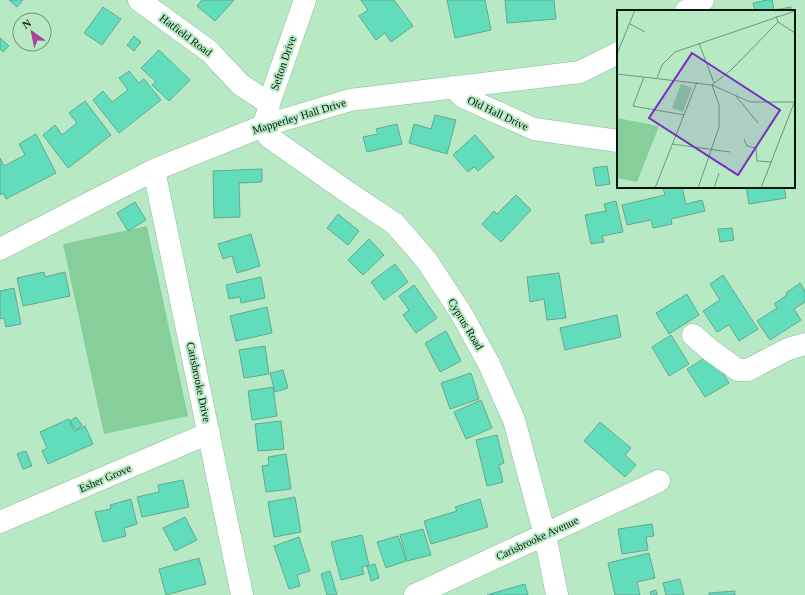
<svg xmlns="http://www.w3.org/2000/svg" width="805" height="595" font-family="'Times New Roman',serif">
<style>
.green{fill:#86cf9b}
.building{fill:#61ddbb;stroke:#66a793}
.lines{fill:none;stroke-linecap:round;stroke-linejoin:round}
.minor-casing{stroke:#89bb97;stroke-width:23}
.minor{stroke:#fff;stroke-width:22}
.labels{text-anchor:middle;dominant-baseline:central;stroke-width:4;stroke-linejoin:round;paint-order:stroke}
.street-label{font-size:11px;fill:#04160a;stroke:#b7eac4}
.inset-road{fill:none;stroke:#6f957a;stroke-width:1}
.view{fill:#7b2cbf;fill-opacity:0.15;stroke:#7b2cbf;stroke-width:2}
.inset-edge{fill:none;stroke:#04160a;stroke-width:2}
</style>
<rect width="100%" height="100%" fill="#b7eac4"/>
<!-- green -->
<path class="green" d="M 147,226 L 188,416 L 104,434 L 63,244 Z"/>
<!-- building -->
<path class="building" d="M 9,0 L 23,0 L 17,7 Z
M 202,0 L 234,0 L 215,21 L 197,6 Z
M 361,0 L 394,0 L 413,26 L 391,42 L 385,33 L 376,40 L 359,16 L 368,10 Z
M 447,0 L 485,0 L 491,30 L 455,38 Z
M 505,0 L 554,0 L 556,19 L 507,23 Z
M 767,0 L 772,0 L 774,10 L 791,7 L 791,11 L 755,11 L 753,3 Z
M 103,7 L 121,19 L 102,45 L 84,33 Z
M 134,36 L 141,42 L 134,51 L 127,45 Z
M 0,38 L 9,46 L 3,52 L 0,49 Z
M 159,50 L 190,80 L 169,101 L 152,85 L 156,82 L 141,68 Z
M 129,71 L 139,83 L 144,79 L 161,100 L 119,133 L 93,100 L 103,91 L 112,102 L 128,90 L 119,78 Z
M 85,101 L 111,135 L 68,168 L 43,135 L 55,125 L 62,135 L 77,123 L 69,113 Z
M 435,115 L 456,120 L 447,154 L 409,143 L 414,124 L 431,129 Z
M 397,124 L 402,144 L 367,152 L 363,137 L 378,134 L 376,129 Z
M 36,134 L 56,173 L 6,199 L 3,193 L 0,195 L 0,158 L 4,166 L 25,155 L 19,144 Z
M 475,135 L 494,157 L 478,171 L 474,167 L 468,172 L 453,155 Z
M 607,166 L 610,184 L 596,186 L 593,168 Z
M 262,169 L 262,182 L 239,183 L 240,217 L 214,218 L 213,171 Z
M 668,187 L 682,187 L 686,204 L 702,200 L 705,211 L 671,219 L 672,224 L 653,228 L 651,220 L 627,225 L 622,205 L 665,195 L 663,188 Z
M 746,187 L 784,187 L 786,198 L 749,204 Z
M 516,195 L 531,210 L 501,242 L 482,224 L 494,211 L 497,214 Z
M 616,201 L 623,232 L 602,236 L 604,242 L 591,244 L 585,215 L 606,211 L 604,204 Z
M 135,202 L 146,220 L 128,231 L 117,213 Z
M 338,214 L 359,231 L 348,245 L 327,228 Z
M 732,228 L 734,240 L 720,242 L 718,229 Z
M 251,234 L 260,266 L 237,273 L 232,256 L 223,259 L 218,244 Z
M 369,239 L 384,255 L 363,275 L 348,260 Z
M 395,264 L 408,282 L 384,300 L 371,282 Z
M 44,272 L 45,277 L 65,272 L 70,296 L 23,306 L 17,278 Z
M 559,273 L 566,318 L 547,320 L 544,299 L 530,302 L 527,277 Z
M 723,275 L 758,329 L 739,341 L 729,325 L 717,332 L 703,311 L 720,300 L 710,284 Z
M 261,277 L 265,298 L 241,303 L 240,297 L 229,299 L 226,285 Z
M 800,283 L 805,291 L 805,302 L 794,309 L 801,320 L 770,340 L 757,321 L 777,308 L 774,304 L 787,295 L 786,293 Z
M 414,285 L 437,318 L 416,333 L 403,315 L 409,310 L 399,296 Z
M 14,288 L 21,324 L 6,327 L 4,318 L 0,319 L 0,291 Z
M 687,294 L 699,315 L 669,334 L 656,313 Z
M 267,307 L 272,333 L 236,341 L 230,316 Z
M 617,315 L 621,337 L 565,350 L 560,328 Z
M 446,331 L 461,361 L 440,372 L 425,343 Z
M 671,335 L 689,364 L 669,376 L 652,347 Z
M 265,346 L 269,374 L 244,378 L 239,350 Z
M 711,354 L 729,383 L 705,397 L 687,369 Z
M 283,370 L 288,388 L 275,392 L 270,373 Z
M 471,373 L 479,399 L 450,409 L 441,383 Z
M 273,387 L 277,416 L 252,420 L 248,391 Z
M 481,400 L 492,428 L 466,439 L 454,412 Z
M 76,417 L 82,425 L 76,430 L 70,421 Z
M 69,419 L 74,431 L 85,426 L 93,444 L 48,464 L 42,451 L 47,448 L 40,432 Z
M 281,421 L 284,449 L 258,451 L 255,424 Z
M 600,422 L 631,448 L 625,455 L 636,465 L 625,477 L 584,441 Z
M 497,435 L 504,463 L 499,465 L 503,482 L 487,486 L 476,440 Z
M 26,451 L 32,466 L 23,469 L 17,454 Z
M 286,454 L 291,489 L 266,492 L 262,466 L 269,465 L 268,457 Z
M 183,480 L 189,507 L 142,517 L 137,497 L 159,492 L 158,485 Z
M 295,497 L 301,532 L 274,537 L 268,502 Z
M 131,499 L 137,524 L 124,528 L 126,536 L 103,542 L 95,512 L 111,509 L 110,505 Z
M 480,499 L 488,527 L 431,544 L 424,521 L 457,511 L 455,507 Z
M 185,517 L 197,540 L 175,551 L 163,528 Z
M 652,524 L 654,536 L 646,537 L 648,550 L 622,554 L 618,529 Z
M 423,529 L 431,555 L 407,561 L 400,535 Z
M 362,535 L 369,565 L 362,567 L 364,574 L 341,580 L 331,542 Z
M 398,536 L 406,561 L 386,568 L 377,542 Z
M 299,537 L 310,571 L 297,575 L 300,586 L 289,589 L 274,546 Z
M 649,553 L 655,578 L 637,582 L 640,595 L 615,595 L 608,563 Z
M 199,558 L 206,584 L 166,595 L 159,569 Z
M 375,564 L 379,578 L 371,581 L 367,566 Z
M 330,571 L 337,595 L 327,595 L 321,574 Z
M 680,579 L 684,595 L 666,595 L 663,583 Z
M 525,584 L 528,595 L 487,595 Z
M 656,590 L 657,595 L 651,595 L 650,592 Z
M 735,591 L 735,595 L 709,595 L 709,593 Z"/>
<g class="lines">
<defs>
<path id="minor" d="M 139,0 L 209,51 L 241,85 L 269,103
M 305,0 L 269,103 L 268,112 L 263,126 L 269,137 L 343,189 L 395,224 L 427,261 L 461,313 L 489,364 L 514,420 L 545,535 L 557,595
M 686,11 L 703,0
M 453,87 L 463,97 L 534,129 L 618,141
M 154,170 L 242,595
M 0,249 L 154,170 L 263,126 L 350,100 L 580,72 L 618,53
M 693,335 L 710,350 L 738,370 L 748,370 L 788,349 L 805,344
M 0,522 L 209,433
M 415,595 L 659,481"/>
</defs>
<!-- minor casing -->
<use href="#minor" class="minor-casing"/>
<!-- minor -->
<use href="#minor" class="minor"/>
</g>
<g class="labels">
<!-- street labels -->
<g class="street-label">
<text transform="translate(186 35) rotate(37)">Hatfield Road</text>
<text transform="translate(283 63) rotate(-71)">Sefton Drive</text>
<text transform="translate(498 113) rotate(25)">Old Hall Drive</text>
<text transform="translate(299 116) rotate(-17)">Mapperley Hall Drive</text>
<text transform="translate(466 324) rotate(59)">Cyprus Road</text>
<text transform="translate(199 382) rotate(78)">Carisbrooke Drive</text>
<text transform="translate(105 478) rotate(-23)">Esher Grove</text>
<text transform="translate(537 538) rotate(-25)">Carisbrooke Avenue</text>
</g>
</g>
<!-- overview -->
<g transform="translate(617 10)">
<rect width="178" height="178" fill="#b7eac4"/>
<path d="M 64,74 L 75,78 L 66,102 L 55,98 ZM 0,108 L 42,116 L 20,172 L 0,168 Z" fill="#86cf9b"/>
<path class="inset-road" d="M 161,12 L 178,23M 13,14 L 28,22M 82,33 L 97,73M 0,44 L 18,0M 0,64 L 95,75 L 133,92 L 178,92M 27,67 L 16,96 L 67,105M 40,68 L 45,55 L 58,42 L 178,1M 118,85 L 141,113M 127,129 L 130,136 L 139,138 L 140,151 L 155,152M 55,134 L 113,142M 38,178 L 80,72M 81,178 L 102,117 L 102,95 L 95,75 L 114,60 L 161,12 L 159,6M 97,178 L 102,163M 144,178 L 177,93"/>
<path class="view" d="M 75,43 L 163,100 L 121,165 L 32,108 Z"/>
<rect width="178" height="178" class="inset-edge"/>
</g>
<!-- north arrow -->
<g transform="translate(32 32) rotate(327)"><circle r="19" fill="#b7eac4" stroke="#6f957a"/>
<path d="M0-3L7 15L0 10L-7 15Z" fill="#ac3f9f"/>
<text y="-6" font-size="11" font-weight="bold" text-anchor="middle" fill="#04160a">N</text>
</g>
</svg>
